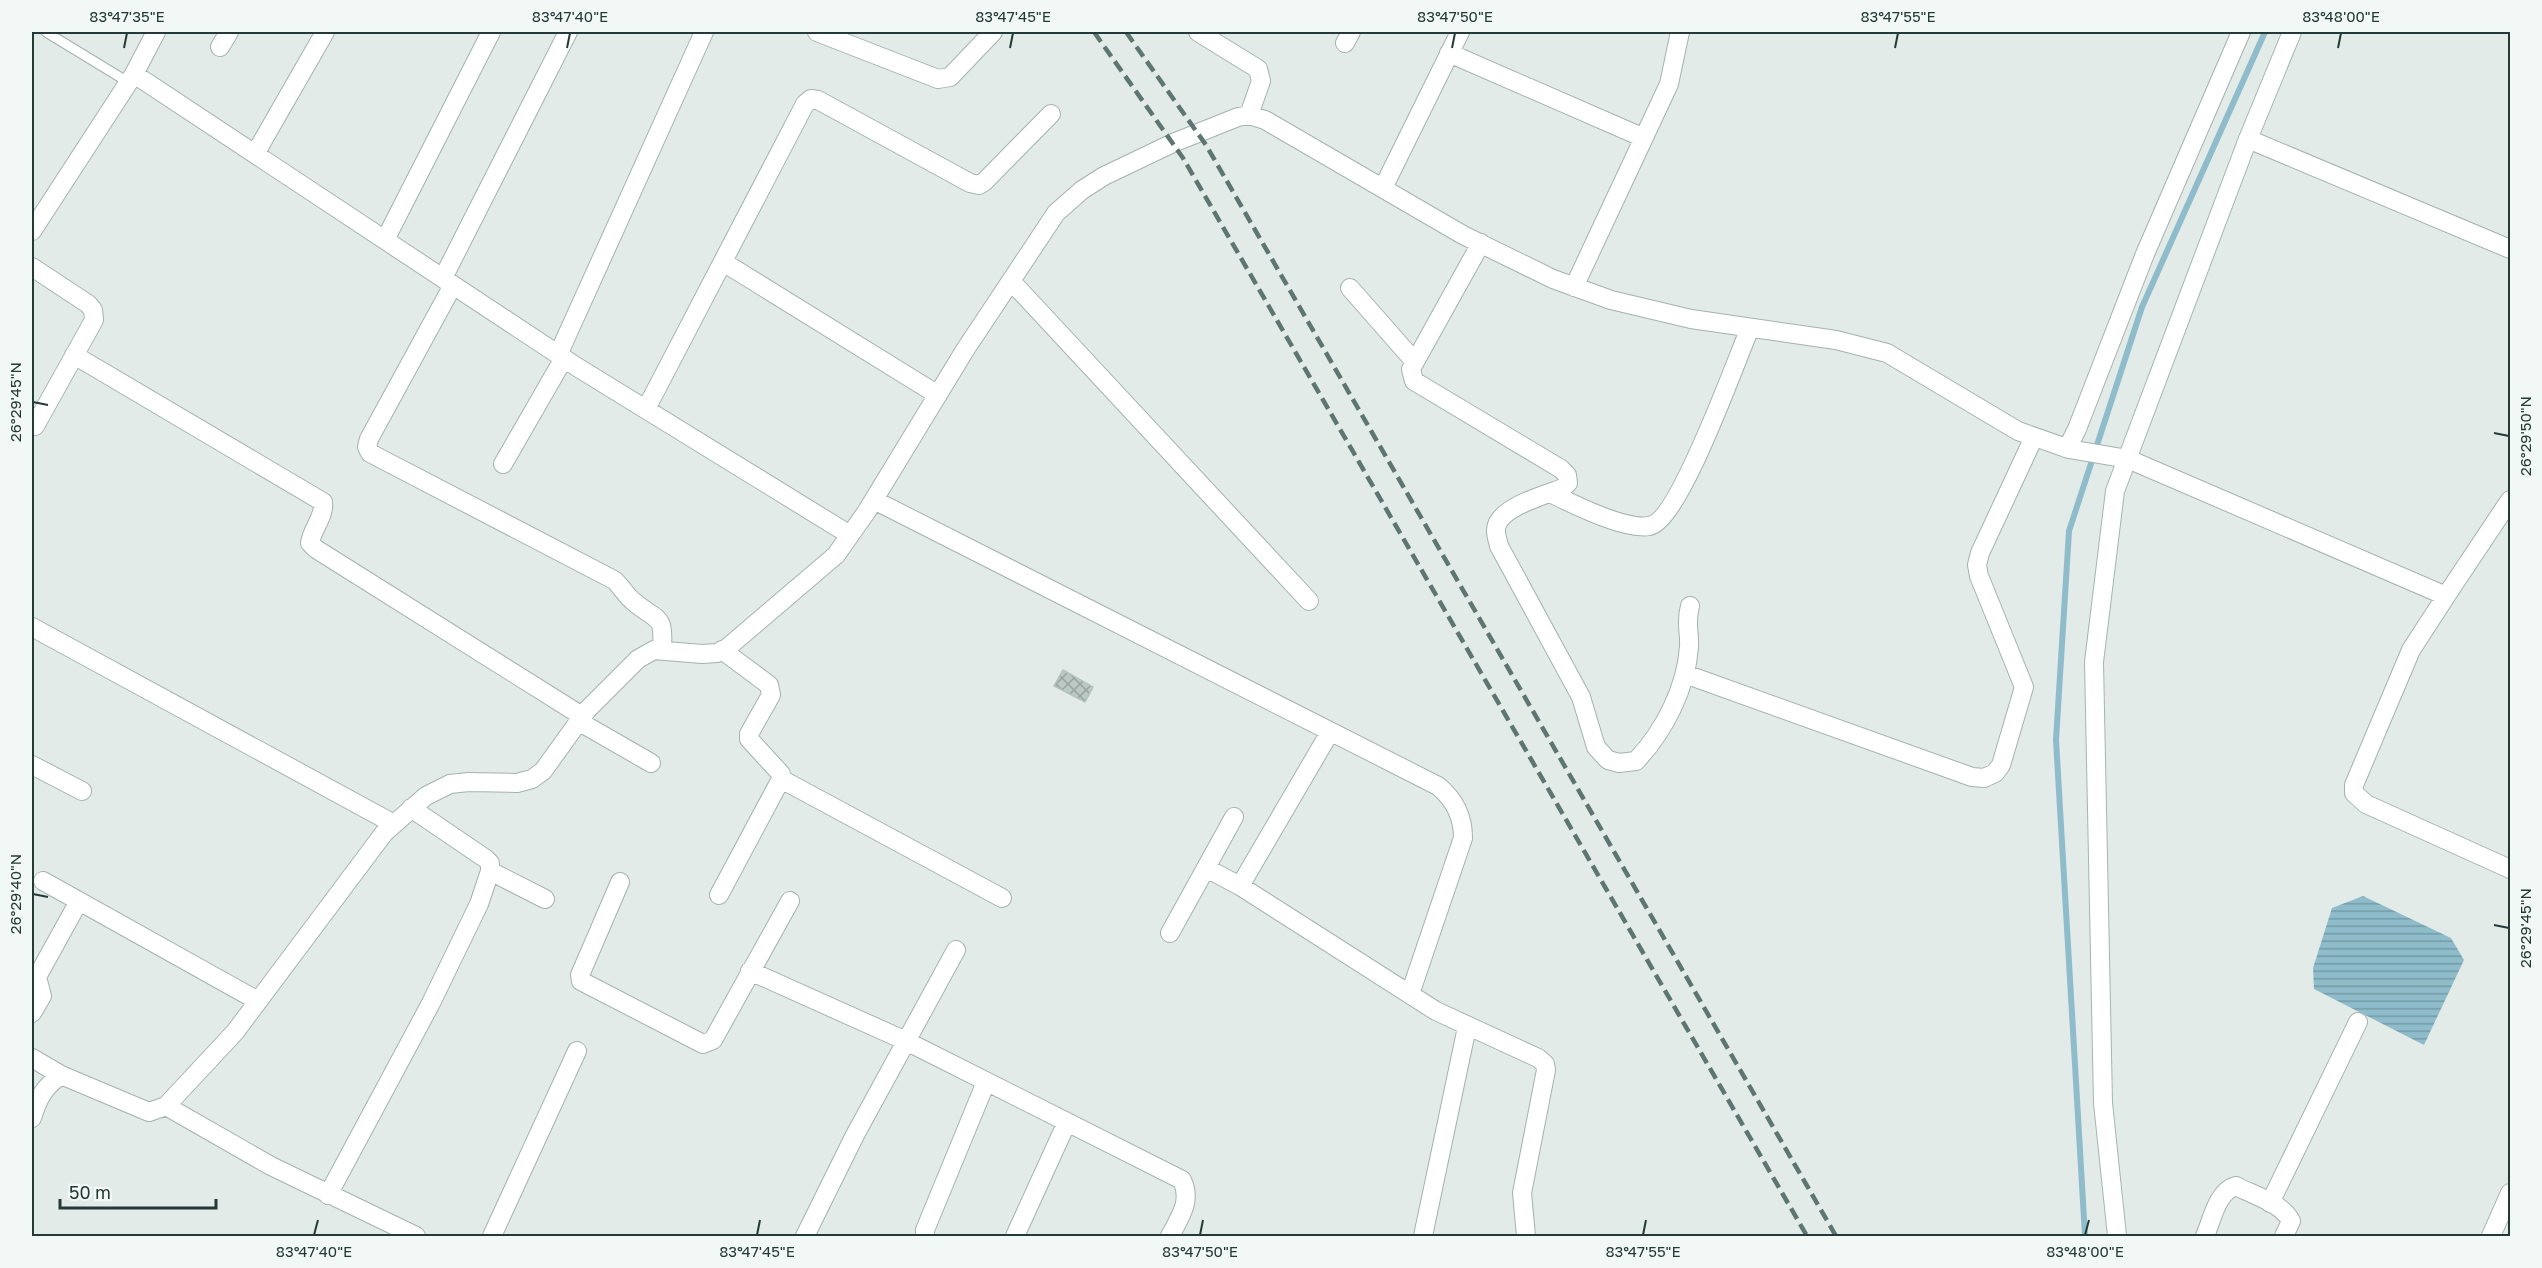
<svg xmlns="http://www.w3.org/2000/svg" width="2542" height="1268" font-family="'Golos Text',sans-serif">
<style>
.water{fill:url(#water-rules)}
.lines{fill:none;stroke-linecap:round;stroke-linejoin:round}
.stream{stroke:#8fbccb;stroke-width:6}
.building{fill:url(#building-cross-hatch);stroke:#b5c4bf;stroke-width:1.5}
.lane-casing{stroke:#a5b2af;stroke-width:11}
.street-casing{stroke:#a5b2af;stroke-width:20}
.secondary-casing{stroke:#a2b6b0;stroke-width:20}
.lane{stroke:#fff;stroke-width:9}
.street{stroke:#fff;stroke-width:18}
.secondary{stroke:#fff;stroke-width:18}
.rail{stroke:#5e7672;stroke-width:4.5;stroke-dasharray:12 6;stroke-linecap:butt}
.ticks{fill:none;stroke:#243a36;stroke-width:2}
.neatline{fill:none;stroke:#243a36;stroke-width:2}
.ticks-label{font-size:15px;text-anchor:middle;fill:#243a36}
</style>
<defs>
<pattern id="water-rules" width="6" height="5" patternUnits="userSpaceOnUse" patternTransform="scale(1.5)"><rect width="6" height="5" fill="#8fbccb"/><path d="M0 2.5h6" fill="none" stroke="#759aa6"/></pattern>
<pattern id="building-cross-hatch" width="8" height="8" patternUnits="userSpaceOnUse" patternTransform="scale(1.5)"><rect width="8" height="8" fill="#bbc8c4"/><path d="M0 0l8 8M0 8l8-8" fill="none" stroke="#98a3a0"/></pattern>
</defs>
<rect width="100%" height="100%" fill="#e2ebe8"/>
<!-- water -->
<path class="water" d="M 2363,896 L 2451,938 L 2464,960 L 2424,1045 L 2314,989 L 2313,968 L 2332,908 Z"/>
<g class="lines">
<!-- stream -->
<path class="stream" d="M 2085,1236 L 2056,740 L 2069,531 L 2142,307 L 2265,32"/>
</g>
<!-- building -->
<path class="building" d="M 1063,670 L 1093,687 L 1085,702 L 1054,686 Z"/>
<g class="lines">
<defs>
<path id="lane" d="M 46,32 L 128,82"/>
<path id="street" d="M 817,32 L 938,79 L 950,77 L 993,32
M 1198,32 L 1258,69 L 1261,81 L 1249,115
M 1345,43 L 1351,32
M 220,47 L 229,32
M 1449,53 L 1644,138
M 134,74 L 577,367 L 850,535
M 2248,139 L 2510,249
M 255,154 L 325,32
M 1383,188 L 1460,32
M 32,231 L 134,74 L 156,32
M 385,240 L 491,32
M 1481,243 L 1411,369 L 1414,381 L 1561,469 L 1567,475 L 1568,483 L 1563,488 C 1545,495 1495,508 1496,531 C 1496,536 1498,541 1499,546 L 1581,697 L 1596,747 L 1608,760 L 1619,763 L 1636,761 C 1664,731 1686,689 1689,647 C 1690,630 1685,624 1690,606
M 723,262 L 938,395
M 32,267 L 88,304 L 93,310 L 94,320 L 35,426
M 443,278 L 568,32
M 1011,281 L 1309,601
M 453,285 L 369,439 L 367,447 L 370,453 L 614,580 C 622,587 626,596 634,602 C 659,623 664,613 662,650
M 1574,287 L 1669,84 L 1680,32
M 1350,288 L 1415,362
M 74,355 L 323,502 C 325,516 312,529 310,543 L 316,549 L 582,716
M 558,355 L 704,32
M 646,409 L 805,104 L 811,99 L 818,100 L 970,183 L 979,185 L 984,182 L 1051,114
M 2065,448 L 2070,443 L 2077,429 L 2145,254 L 2241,32
M 503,464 L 564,358
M 1550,493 C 1573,504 1624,530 1649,526 C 1679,522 1736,360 1750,328
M 874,500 L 1438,786 C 1454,799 1463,817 1463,838 L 1410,994
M 2446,596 L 2411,650 L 2354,785 L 2354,793 L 2366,804 L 2510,869
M 32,627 L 394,824
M 1685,674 L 1972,777 L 1984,778 L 1995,773 L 2001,765 L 2024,687 L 1979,576 L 1977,565 L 1980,553 L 2034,437
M 578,721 L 651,763
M 32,765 L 82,791
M 781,779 L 1002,898
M 1206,868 L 1240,886 L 1436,1011 L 1538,1058 L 1545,1064 L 1546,1070 L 1522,1193 L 1526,1236
M 490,871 L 545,899
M 43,881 L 258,1001
M 620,882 L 580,975 L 581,981 L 703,1044 L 713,1040 L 790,901
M 1240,886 L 1330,732
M 719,895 L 781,779 L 781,774 L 749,739 L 749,734 L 771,695 L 769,685 L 722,650
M 1170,933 L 1234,817
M 750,971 L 906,1041 L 1182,1180 C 1192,1201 1180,1217 1170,1236
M 32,1013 L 42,996 L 37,977 L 79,901
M 32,1058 L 61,1075
M 166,1106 L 271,1166 L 416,1236
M 32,1118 C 38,1098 44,1087 61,1075 L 149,1112 L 166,1106 L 235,1032 L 384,833 L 426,796 L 450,784 L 469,782 L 517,783 L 532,779 L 543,771 L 587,710 L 638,659 L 654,650 L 702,654 L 717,653 L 727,648 L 836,555 L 867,511 L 965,350 L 1056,213 L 1082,190 L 1104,176 L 1173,143 L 1238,117 L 1249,115 L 1265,120 L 1463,235 L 1553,279 L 1611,300 L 1691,319 L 1836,340 L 1887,353 L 2018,431 L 2069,449 L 2128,459 L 2446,596 L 2510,500
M 328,1195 L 431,1003 L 479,904 L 490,871 L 490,863 L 486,859 L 411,808
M 2270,1203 L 2358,1022
M 492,1236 L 577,1051
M 805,1236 L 855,1135 L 956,950
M 925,1236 L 925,1230 L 986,1082
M 1015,1236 L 1067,1122
M 1423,1236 L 1467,1027
M 2205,1236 C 2212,1220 2217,1191 2236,1186 C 2253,1195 2282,1203 2291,1221 L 2284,1236
M 2491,1236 L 2510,1193"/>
<path id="secondary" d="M 2117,1236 L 2103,1103 L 2094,662 L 2115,491 L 2248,139 L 2292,32"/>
</defs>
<!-- lane casing -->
<use href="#lane" class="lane-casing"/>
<!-- street casing -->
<use href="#street" class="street-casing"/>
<!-- secondary casing -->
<use href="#secondary" class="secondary-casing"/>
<!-- lane -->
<use href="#lane" class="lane"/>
<!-- street -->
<use href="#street" class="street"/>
<!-- secondary -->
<use href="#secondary" class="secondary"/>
<!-- rail -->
<path class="rail" d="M 1094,32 L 1183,158 L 1807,1236
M 1126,32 L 1206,145 L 1836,1236"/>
</g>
<!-- ticks -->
<path class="ticks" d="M 124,48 L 127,33M 567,48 L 570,33M 1010,48 L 1013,33M 1452,48 L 1455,33M 1895,48 L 1898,33M 2338,48 L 2341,33M 33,402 L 48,405M 2494,433 L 2509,436M 33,894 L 48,897M 2494,925 L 2509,928M 314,1235 L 318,1220M 757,1235 L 760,1220M 1200,1235 L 1203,1220M 1643,1235 L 1646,1220M 2085,1235 L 2089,1220"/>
<!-- border -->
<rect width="2542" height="1268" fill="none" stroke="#f2f8f6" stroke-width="66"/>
<!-- scale -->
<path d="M60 1199v9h156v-9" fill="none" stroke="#243a36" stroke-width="3"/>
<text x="69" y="1199" font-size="18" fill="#243a36" stroke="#f2f8f6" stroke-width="4.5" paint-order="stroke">50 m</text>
<rect x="33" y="33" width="2476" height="1202" class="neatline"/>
<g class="ticks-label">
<text x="127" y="22">83°47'35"E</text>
<text x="570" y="22">83°47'40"E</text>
<text x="1013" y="22">83°47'45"E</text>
<text x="1455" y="22">83°47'50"E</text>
<text x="1898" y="22">83°47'55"E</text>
<text x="2341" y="22">83°48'00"E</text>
<text transform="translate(16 402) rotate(-90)" y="5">26°29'45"N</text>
<text transform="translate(2526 436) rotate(-90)" y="5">26°29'50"N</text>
<text transform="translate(16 894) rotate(-90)" y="5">26°29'40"N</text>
<text transform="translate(2526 928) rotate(-90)" y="5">26°29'45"N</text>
<text x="314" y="1257">83°47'40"E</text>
<text x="757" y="1257">83°47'45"E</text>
<text x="1200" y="1257">83°47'50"E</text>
<text x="1643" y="1257">83°47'55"E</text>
<text x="2085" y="1257">83°48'00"E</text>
</g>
</svg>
